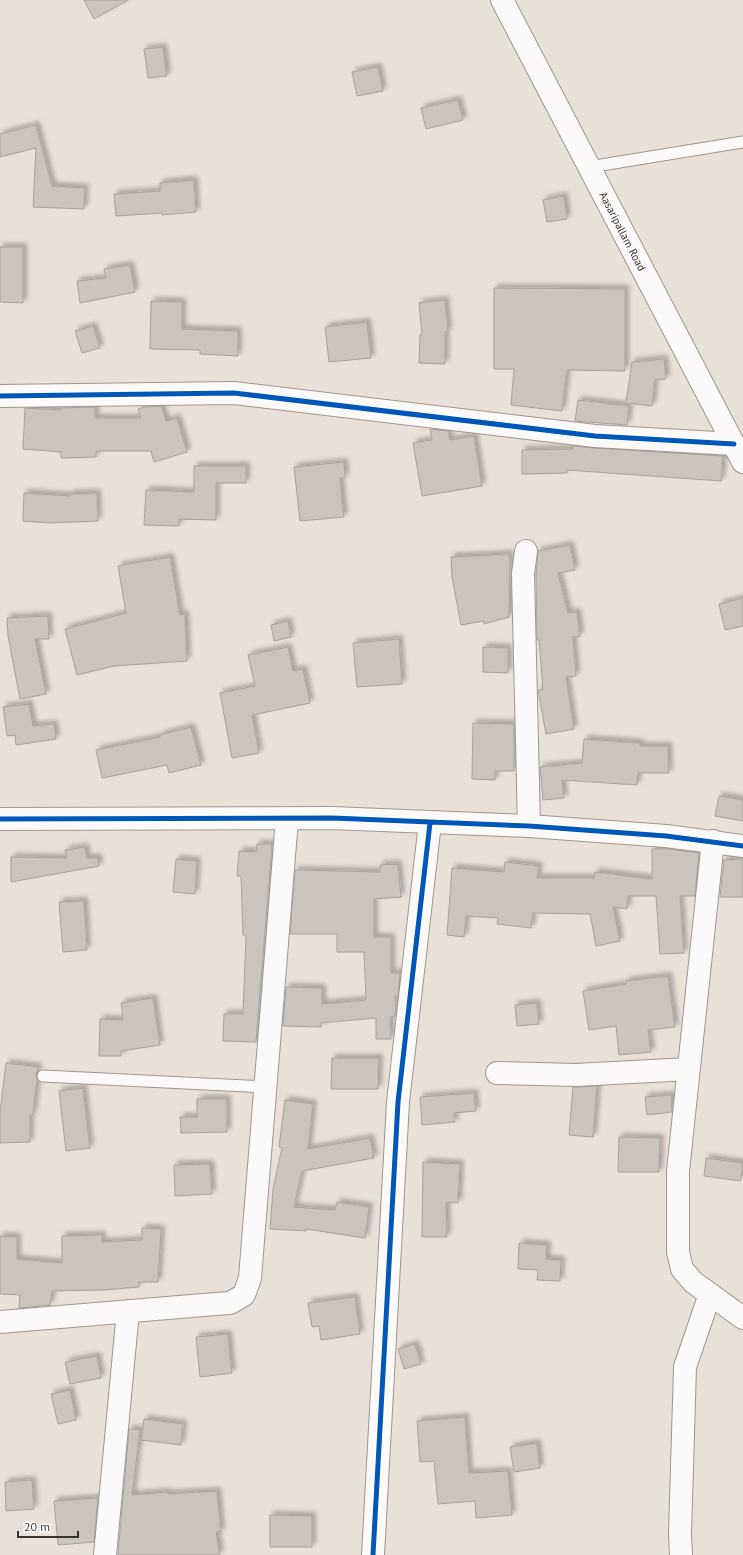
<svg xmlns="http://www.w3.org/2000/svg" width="743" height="1555" font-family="'PT Sans',sans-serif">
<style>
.building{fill:#cbc4bd;stroke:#a9a29b;filter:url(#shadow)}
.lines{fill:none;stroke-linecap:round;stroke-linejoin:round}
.lane-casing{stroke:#9d968f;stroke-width:13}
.street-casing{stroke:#9d968f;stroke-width:24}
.secondary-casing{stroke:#9d968f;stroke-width:24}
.lane{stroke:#fcfaf9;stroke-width:11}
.street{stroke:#fcfaf9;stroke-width:22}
.secondary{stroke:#fcfaf9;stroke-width:22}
.cycleway-casing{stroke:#fff;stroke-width:8}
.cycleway{stroke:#0057b8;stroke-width:5}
.labels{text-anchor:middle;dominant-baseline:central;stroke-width:4;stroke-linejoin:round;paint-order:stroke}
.street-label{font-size:11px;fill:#39332d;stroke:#fff}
</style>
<defs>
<filter id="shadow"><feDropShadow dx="3.5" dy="-3.5" stdDeviation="2" flood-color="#0004"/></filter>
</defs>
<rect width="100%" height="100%" fill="#e9e0d7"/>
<!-- building -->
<path class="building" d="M 84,0 L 128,0 L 94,19 Z
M 163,47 L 167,76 L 148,78 L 144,49 Z
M 378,67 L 383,91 L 357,96 L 352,72 Z
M 458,100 L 463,120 L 426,129 L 421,108 Z
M 36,125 L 52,186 L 85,188 L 84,209 L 33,207 L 36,148 L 0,157 L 0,134 Z
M 194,180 L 196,212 L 162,215 L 162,213 L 116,216 L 114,194 L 160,191 L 160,183 Z
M 564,196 L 567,219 L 547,222 L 543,200 Z
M 0,247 L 23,247 L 23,303 L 0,302 Z
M 130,265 L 135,292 L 80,303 L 77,281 L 106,278 L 104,269 Z
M 494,288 L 625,289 L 625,371 L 567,370 L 562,411 L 511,405 L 514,369 L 494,369 Z
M 445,300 L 448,332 L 445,332 L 445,364 L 419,363 L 420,335 L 422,335 L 419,303 Z
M 151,301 L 182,302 L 182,329 L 238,331 L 238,356 L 200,354 L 200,350 L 150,349 Z
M 367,322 L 371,358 L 329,362 L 325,327 Z
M 93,326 L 100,348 L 82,353 L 75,331 Z
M 664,359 L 666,379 L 655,380 L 652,406 L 626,403 L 632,362 Z
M 578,400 L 629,406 L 627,425 L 575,421 Z
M 161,406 L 166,421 L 177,418 L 187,452 L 154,462 L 151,451 L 96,451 L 96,457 L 61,458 L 61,452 L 23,449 L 25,408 L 61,410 L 61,408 L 95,407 L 95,418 L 141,418 L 138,409 L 145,407 Z
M 430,429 L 448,431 L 450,440 L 474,436 L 482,486 L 422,496 L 413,443 L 432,440 Z
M 573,446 L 594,448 L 723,456 L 721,481 L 567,470 L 567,473 L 522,474 L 522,450 L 572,449 Z
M 344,462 L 345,478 L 340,478 L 344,517 L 300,521 L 294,467 Z
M 194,466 L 246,466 L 246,483 L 216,483 L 216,520 L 179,519 L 179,526 L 144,525 L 146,490 L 194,492 Z
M 24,493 L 70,496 L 70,494 L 97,493 L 98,521 L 49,523 L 23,521 Z
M 570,545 L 575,570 L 558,573 L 568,613 L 577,612 L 580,636 L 573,637 L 576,676 L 566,677 L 574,729 L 546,734 L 538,690 L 543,689 L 539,640 L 537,640 L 537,634 L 536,575 L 538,551 Z
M 509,554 L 509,557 L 510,557 L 509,617 L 484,624 L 484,621 L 461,625 L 452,577 L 451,557 Z
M 170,557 L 180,615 L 185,614 L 187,661 L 114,666 L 77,675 L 65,629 L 126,613 L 118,566 Z
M 743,598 L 743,626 L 725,630 L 719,604 Z
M 48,616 L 49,639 L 35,639 L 46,694 L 20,699 L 8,636 L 7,618 Z
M 288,621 L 291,637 L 274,641 L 271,625 Z
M 399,639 L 402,684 L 357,687 L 353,643 Z
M 288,647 L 293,671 L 303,669 L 310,703 L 252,715 L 259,753 L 232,758 L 220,693 L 255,686 L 248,655 Z
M 483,647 L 508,648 L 508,673 L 483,672 Z
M 29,704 L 33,726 L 54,724 L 56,739 L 16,745 L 15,735 L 7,736 L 3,707 Z
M 473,723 L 514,724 L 514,771 L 495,771 L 495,780 L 472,779 Z
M 191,727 L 201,765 L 169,773 L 167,765 L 102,778 L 96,750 L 160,737 L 160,735 Z
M 584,739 L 640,743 L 640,746 L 668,746 L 669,773 L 638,773 L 637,785 L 562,780 L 564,798 L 543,800 L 540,767 L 582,763 Z
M 719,796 L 743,800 L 743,821 L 715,816 Z
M 257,844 L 272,844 L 256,1042 L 223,1041 L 224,1014 L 243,1014 L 246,935 L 243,935 L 241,876 L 237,876 L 239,851 L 256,852 Z
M 85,847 L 87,858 L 98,858 L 99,866 L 11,882 L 11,857 L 67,858 L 65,850 Z
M 652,849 L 669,849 L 699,853 L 695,896 L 680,896 L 684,953 L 660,954 L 656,896 L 628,896 L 627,909 L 613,907 L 620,941 L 596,946 L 590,914 L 533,913 L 531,928 L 497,924 L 498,918 L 466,916 L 464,937 L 447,935 L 452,868 L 504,872 L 505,862 L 539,866 L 537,878 L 594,878 L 595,872 L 652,879 Z
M 176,859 L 197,861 L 195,894 L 173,892 Z
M 743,859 L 743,897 L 720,897 L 724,860 Z
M 398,864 L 401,897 L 374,899 L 374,937 L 391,937 L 391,973 L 400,973 L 398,996 L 395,996 L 396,1006 L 395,1016 L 390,1017 L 391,1039 L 376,1039 L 376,1018 L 321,1023 L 321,1027 L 283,1026 L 286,987 L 322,988 L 322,1004 L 366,1000 L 364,952 L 337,952 L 337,934 L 290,934 L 295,870 L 380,872 L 380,865 Z
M 84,901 L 87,950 L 63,952 L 59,902 Z
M 668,976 L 675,1027 L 648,1030 L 651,1052 L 619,1055 L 616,1026 L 589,1030 L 583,991 L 626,984 L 626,981 Z
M 153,998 L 160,1045 L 121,1051 L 121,1056 L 99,1056 L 100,1019 L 123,1020 L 121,1003 Z
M 537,1003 L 539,1024 L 517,1026 L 515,1005 Z
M 332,1058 L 379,1058 L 378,1089 L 331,1089 Z
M 6,1063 L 38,1067 L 36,1075 L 37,1079 L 33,1115 L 30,1115 L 30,1142 L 0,1143 L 0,1112 Z
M 597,1086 L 593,1137 L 569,1135 L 573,1087 Z
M 83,1088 L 90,1148 L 66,1151 L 59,1091 Z
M 474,1093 L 476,1111 L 454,1113 L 455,1122 L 422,1125 L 420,1097 Z
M 671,1095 L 672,1112 L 647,1115 L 645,1097 Z
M 197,1099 L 227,1099 L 227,1132 L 181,1133 L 180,1117 L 197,1117 Z
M 285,1100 L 313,1104 L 308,1149 L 370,1138 L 374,1158 L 302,1171 L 294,1207 L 335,1210 L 337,1202 L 369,1207 L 365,1238 L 306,1229 L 306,1231 L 270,1229 L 273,1189 L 282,1148 L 279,1147 Z
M 619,1137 L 660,1138 L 659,1172 L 618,1172 Z
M 706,1158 L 743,1163 L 740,1181 L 704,1176 Z
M 423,1162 L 460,1164 L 458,1203 L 446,1202 L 447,1237 L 422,1237 Z
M 210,1164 L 212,1194 L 175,1196 L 174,1165 Z
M 142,1228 L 161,1229 L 158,1282 L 139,1282 L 139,1287 L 104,1290 L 52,1291 L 50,1305 L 21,1308 L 19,1308 L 20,1295 L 0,1294 L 0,1236 L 17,1237 L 17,1259 L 62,1263 L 62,1236 L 102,1235 L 102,1242 L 142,1240 Z
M 519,1243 L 547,1245 L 546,1259 L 561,1260 L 560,1281 L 537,1280 L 538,1270 L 518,1269 Z
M 355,1297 L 360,1334 L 321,1340 L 319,1326 L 312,1327 L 308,1303 Z
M 228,1334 L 232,1373 L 200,1377 L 196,1337 Z
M 415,1344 L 421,1364 L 404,1369 L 398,1349 Z
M 97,1356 L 101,1378 L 70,1384 L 65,1362 Z
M 70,1390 L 76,1420 L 58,1424 L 51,1394 Z
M 465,1417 L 469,1473 L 508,1471 L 512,1515 L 476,1518 L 475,1501 L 438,1504 L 434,1461 L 420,1462 L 417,1421 Z
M 144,1419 L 183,1424 L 181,1445 L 141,1440 Z
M 129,1429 L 140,1430 L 132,1495 L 168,1492 L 168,1494 L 217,1491 L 221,1532 L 216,1532 L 220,1555 L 118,1555 Z
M 537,1443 L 540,1468 L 514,1472 L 510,1447 Z
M 32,1480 L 34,1509 L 6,1511 L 5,1482 Z
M 98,1498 L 94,1542 L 58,1545 L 54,1501 Z
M 270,1515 L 312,1516 L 312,1547 L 270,1547 Z"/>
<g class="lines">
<defs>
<path id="lane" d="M 589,167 L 743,142
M 43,1076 L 266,1087"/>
<path id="street" d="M 0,396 L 234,393 L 595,436 L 734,444
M 526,551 L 523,574 L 529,826
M 713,841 L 678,1171 L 678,1252 L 682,1269 L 693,1282 L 743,1318
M 497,1073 L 576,1075 L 689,1069
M 0,1322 L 215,1304 L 230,1303 L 244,1295 L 250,1278 L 287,819
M 105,1555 L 128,1311
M 373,1555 L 398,1102 L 430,823
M 681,1555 L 680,1534 L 685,1367 L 710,1294"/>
<g id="secondary">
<path id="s1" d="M 502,0 L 743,462"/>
<path d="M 0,819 L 332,818 L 529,826 L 666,836 L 743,846"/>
</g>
</defs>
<!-- lane casing -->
<use href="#lane" class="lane-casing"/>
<!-- street casing -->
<use href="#street" class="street-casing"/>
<!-- secondary casing -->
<use href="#secondary" class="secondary-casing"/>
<!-- lane -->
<use href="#lane" class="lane"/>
<!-- street -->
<use href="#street" class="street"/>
<!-- secondary -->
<use href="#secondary" class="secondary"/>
<defs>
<path id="cycleway" d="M 0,396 L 234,393 L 595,436 L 734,444
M 0,819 L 332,818 L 529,826 L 666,836 L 743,846
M 373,1555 L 398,1102 L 430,823"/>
</defs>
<!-- cycleway casing -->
<use href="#cycleway" class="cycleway-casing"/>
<!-- cycleway -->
<use href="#cycleway" class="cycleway"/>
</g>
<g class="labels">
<!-- street labels -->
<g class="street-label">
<text stroke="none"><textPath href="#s1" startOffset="261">Aasaripallam Road</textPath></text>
</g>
</g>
<!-- scale -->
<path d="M18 1531v6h60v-6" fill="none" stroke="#39332d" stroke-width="2"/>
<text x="24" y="1531" font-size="12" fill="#39332d" stroke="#ffffff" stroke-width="3" paint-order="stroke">20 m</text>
</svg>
